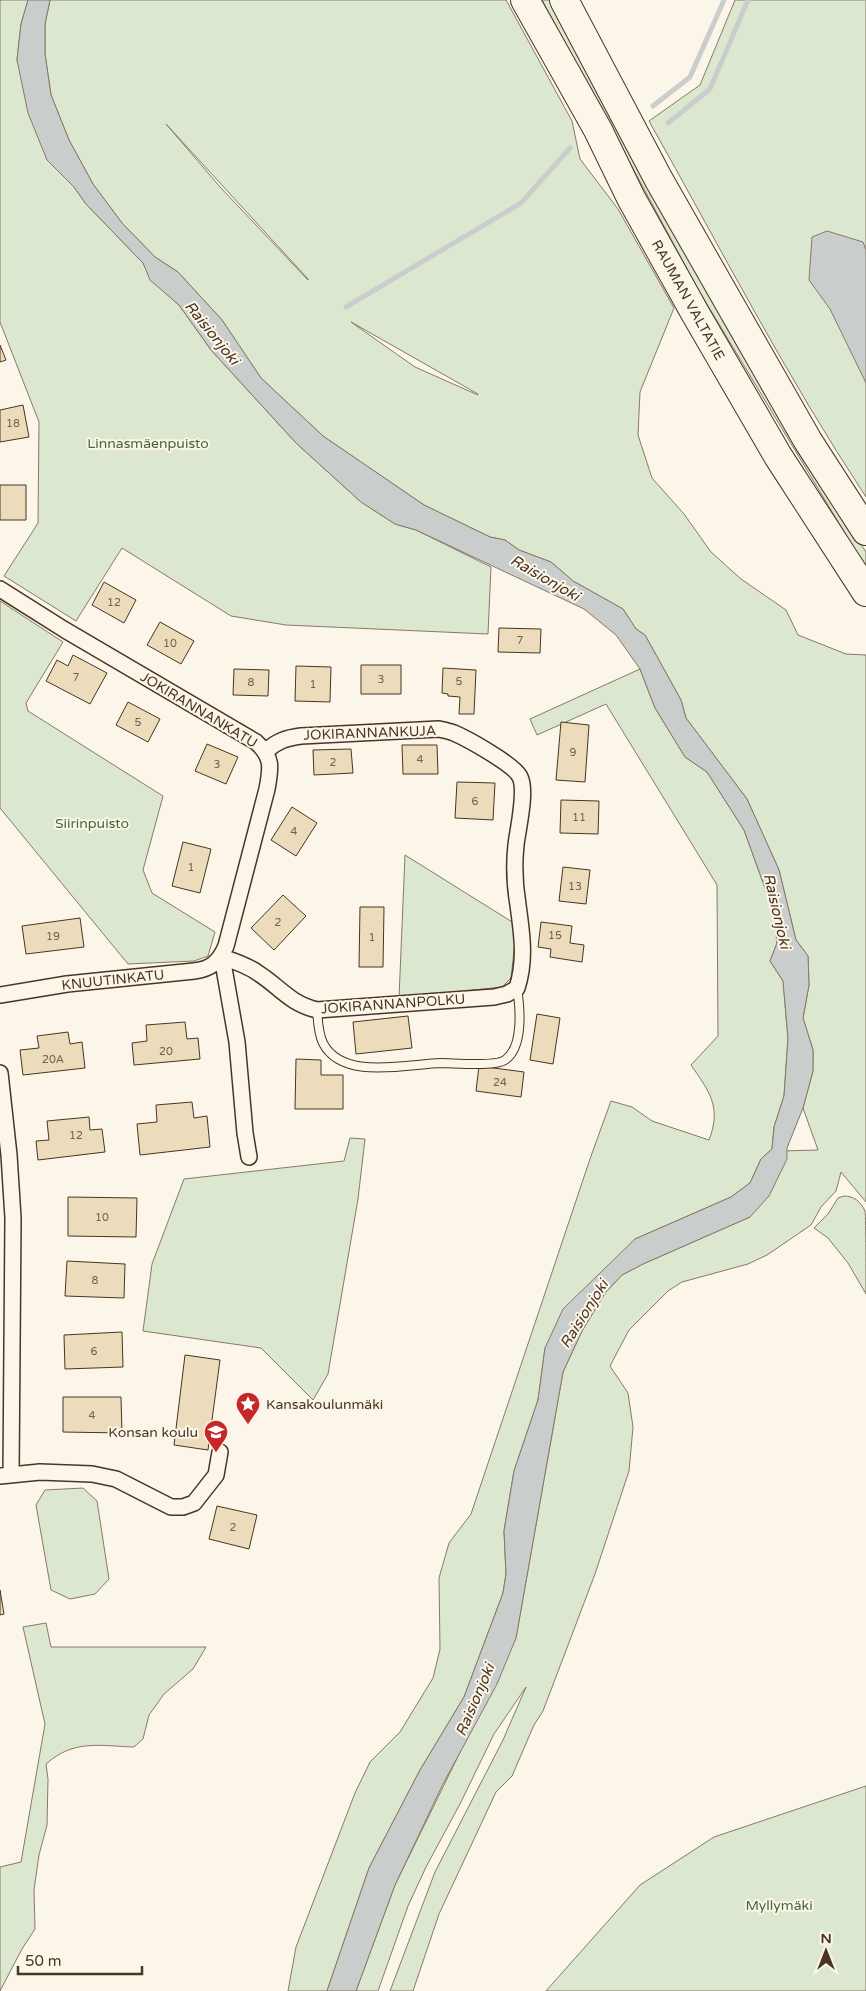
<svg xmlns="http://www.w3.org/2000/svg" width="866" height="1991" font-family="'Varela Round',sans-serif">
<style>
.green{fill:#dce7d0;stroke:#887966;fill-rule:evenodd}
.water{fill:#c9cecd;stroke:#887966}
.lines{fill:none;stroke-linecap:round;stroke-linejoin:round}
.stream{stroke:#c9cecd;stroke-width:5}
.building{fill:#ecdcbc;stroke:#4a3520}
.service-casing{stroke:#4a3520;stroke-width:10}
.minor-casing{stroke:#4a3520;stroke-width:18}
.motorway-casing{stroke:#4a3520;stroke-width:30}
.service{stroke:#fbf6e9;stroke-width:8}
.minor{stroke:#fbf6e9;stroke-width:15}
.motorway{stroke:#fbf6e9;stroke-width:28}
.labels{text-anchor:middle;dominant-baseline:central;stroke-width:4;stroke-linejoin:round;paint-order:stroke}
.number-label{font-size:11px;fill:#725f47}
.street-label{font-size:14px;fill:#4a3520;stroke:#fbf6e9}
.park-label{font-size:14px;fill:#436837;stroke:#fbf6e9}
.poi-label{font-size:14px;fill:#4a3520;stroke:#fbf6e9;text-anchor:start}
.water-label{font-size:15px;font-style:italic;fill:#4a3520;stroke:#fbf6e9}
</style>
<rect width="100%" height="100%" fill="#fbf6e9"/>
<!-- green -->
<path class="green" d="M 0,0 L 28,0 L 21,24 L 17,60 L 47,160 L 74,187 L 86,204 L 143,263 L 151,280 L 179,305 L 211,350 L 296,443 L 361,502 L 395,524 L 416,530 L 491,567 L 488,634 L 286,625 L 231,616 L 122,548 L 76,621 L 4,576 L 38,523 L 39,422 L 0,322 Z
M 50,0 L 506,0 L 572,121 L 580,159 L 618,209 L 674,308 L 640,392 L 638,435 L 652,478 L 684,514 L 711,552 L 741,579 L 786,610 L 798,635 L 846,654 L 866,655 L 866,1202 L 841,1172 L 836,1191 L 821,1207 L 811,1225 L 767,1255 L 748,1264 L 682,1282 L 668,1291 L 629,1330 L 610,1366 L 628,1393 L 633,1427 L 629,1471 L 595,1574 L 543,1711 L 534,1725 L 512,1776 L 496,1792 L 439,1914 L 413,1991 L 390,1991 L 435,1872 L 503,1740 L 526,1687 L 494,1734 L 461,1802 L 426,1867 L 408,1906 L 378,1991 L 356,1991 L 395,1885 L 516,1638 L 563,1372 L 582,1331 L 605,1293 L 622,1275 L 643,1264 L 750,1217 L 781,1151 L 818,1150 L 803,1108 L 813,1071 L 813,1050 L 803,1018 L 809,985 L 808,956 L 796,940 L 779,870 L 747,799 L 686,718 L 681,700 L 645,635 L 636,629 L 623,609 L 573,581 L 551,562 L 519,550 L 505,540 L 490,537 L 424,505 L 323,436 L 261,378 L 222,320 L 178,272 L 155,257 L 122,223 L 93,184 L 69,140 L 51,95 L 45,54 L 45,24 ZM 166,124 L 308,279 L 308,280 L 221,188 ZM 351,322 L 478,394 L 478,395 L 415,367 Z
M 542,0 L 553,0 L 854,534 L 866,552 L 866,568 L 699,291 Z
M 735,0 L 866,0 L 866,497 C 786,376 720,247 649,121 L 700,85 Z
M 0,601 L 63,642 L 26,703 L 28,711 L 163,796 L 143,870 L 152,893 L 215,932 L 208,956 L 194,961 L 128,964 L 0,808 Z
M 640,669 L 655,708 L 685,757 L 707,772 L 744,830 L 774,913 L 777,943 L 770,961 L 783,981 L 788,1038 L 784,1096 L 774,1127 L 772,1149 L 761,1159 L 750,1183 L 731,1197 L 635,1239 L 545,1348 L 538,1400 L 514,1471 L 504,1531 L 506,1574 L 503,1593 L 464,1697 L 420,1770 L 369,1868 L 327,1991 L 288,1991 L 296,1947 L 355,1793 L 370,1762 L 400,1732 L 433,1678 L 440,1649 L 439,1578 L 449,1543 L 471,1514 L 591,1156 L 611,1101 L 632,1107 L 652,1121 L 709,1140 C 722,1107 709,1091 691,1065 L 718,1036 L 717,885 L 606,704 L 537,735 L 530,719 Z
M 405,855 L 517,925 L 511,978 L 502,987 L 399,998 Z
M 350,1138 L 365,1139 L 358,1199 L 328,1374 L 313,1400 L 261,1348 L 143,1331 L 152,1264 L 184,1179 L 344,1161 Z
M 844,1196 C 854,1196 861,1202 865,1211 C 866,1219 866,1280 866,1294 L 848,1263 L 828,1238 L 814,1228 L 828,1214 L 838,1198 Z
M 83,1488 L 97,1501 L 109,1579 L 95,1594 L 70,1599 L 51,1590 L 36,1505 L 45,1490 Z
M 46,1623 L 51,1647 L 206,1647 L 193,1669 L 164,1694 L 149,1715 L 143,1739 L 134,1747 C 100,1746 74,1739 46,1764 L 48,1779 L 47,1825 L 39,1855 L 34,1890 L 35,1929 L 22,1949 L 0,1991 L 0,1867 L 21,1862 L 45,1724 L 23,1627 Z
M 866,1786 L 866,1991 L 546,1991 L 640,1885 L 714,1837 Z"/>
<!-- water -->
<path class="water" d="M 28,0 L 50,0 L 45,24 L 45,54 L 51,95 L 69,140 L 93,184 L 122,223 L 155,257 L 178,272 L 222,320 L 261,378 L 323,436 L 424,505 L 490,537 L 505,540 L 519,550 L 551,562 L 573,581 L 623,609 L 636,629 L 645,635 L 681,700 L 686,718 L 747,799 L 779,870 L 796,940 L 808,956 L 809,985 L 803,1018 L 813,1050 L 813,1071 L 803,1108 L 787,1148 L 787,1159 L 769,1196 L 750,1217 L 643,1264 L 622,1275 L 605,1293 L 582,1331 L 563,1372 L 516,1638 L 497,1684 L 443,1784 L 395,1885 L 356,1991 L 327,1991 L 369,1868 L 420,1770 L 464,1697 L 503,1593 L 506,1574 L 504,1531 L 514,1471 L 538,1400 L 545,1348 L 563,1309 L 635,1239 L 731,1197 L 750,1183 L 761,1159 L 772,1149 L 774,1127 L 784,1096 L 788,1038 L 783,981 L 770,961 L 777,943 L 774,913 L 744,830 L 707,772 L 685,757 L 655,708 L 640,669 L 616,635 L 584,609 L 416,530 L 395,524 L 361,502 L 296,443 L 211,350 L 179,305 L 150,280 L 143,263 L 86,204 L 74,187 L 47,160 L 28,113 L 17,60 L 21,24 Z
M 827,231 L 863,242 L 866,250 L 866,383 L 830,309 L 809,280 L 812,237 Z"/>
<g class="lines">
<!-- stream -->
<path class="stream" d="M 653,106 L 690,77 L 724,0
M 668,123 L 710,89 L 748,0
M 346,307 L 521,203 L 570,148"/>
</g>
<!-- building -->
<path class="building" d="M 0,345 L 6,360 L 0,362 Z
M 23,405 L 29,437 L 0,442 L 0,410 Z
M 0,485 L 26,485 L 26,520 L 0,520 Z
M 104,582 L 136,600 L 124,623 L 92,605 Z
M 160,622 L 194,641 L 181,664 L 147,645 Z
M 499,628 L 541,629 L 540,653 L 498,652 Z
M 73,655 L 107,673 L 90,704 L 46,681 L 57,660 L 68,666 Z
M 361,665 L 401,665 L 401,694 L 361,694 Z
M 296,666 L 331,667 L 330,702 L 295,701 Z
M 443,668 L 476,670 L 474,714 L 459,714 L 460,697 L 448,696 L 448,694 L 442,693 Z
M 234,669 L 269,670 L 268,696 L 233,695 Z
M 128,702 L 160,719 L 148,742 L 116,725 Z
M 561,722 L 589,725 L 585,782 L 556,780 Z
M 207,744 L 238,757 L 226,784 L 195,771 Z
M 402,745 L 437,745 L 438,774 L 403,774 Z
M 351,749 L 353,773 L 314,775 L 313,750 Z
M 457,782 L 495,783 L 493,820 L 455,818 Z
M 561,800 L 599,801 L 598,834 L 560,833 Z
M 292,807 L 317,823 L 296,856 L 271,840 Z
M 183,842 L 211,849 L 200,893 L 172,886 Z
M 563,867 L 590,870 L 586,904 L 559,901 Z
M 283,895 L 306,916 L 274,950 L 251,928 Z
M 360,907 L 384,907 L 383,967 L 359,967 Z
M 80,918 L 84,947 L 26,954 L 22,926 Z
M 541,922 L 572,926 L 570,943 L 584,945 L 582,962 L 550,957 L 551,949 L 538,947 Z
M 537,1014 L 560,1018 L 553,1064 L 530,1060 Z
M 408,1016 L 412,1048 L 356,1054 L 353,1022 Z
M 185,1022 L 187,1039 L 198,1038 L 200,1059 L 134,1065 L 132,1043 L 147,1041 L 146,1025 Z
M 68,1032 L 70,1044 L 82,1042 L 85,1068 L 23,1075 L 20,1050 L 39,1048 L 37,1036 Z
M 296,1059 L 321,1060 L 321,1075 L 343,1075 L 343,1109 L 295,1109 Z
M 479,1066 L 524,1072 L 521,1097 L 476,1091 Z
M 192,1102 L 194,1118 L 207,1116 L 210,1147 L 140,1155 L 137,1124 L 157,1122 L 156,1105 Z
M 89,1117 L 90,1130 L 102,1129 L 105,1152 L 38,1160 L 36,1141 L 49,1140 L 47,1121 Z
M 68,1197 L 137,1198 L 136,1237 L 68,1236 Z
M 67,1261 L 125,1264 L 124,1298 L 65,1296 Z
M 122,1332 L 123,1367 L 65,1369 L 64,1335 Z
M 185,1355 L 220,1360 L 208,1450 L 174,1445 Z
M 63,1397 L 121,1397 L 122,1433 L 63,1432 Z
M 217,1506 L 257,1515 L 249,1549 L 209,1539 Z
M 0,1590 L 4,1614 L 0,1615 Z"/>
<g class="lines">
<defs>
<path id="service" d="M 317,1010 C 318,1021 318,1033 323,1043 C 342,1081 407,1064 441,1063 C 454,1063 495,1067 505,1060 C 524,1047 520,1007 517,988"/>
<path id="minor" d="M 0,589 L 65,630 L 256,742 C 273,757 271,768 267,789 L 226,946 C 219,962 211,969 194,971 L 67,984 L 0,995
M 222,957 C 234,961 247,965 258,973 C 280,987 289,1003 317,1010 L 494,997 L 507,994 L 517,988 C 526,960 522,934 518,905 C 515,887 514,863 516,845 C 518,828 527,791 520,777 C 515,765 466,738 454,733 C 449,731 444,730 439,729 L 301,736 C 286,738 277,741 266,751
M 222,957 L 237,1042 L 245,1133 L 249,1157
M 0,1073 L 9,1155 L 13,1218 L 11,1475
M 0,1476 L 40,1472 L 92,1474 L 116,1479 L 171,1507 L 183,1507 L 194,1503 L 216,1475 L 220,1452"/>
<path id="motorway" d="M 525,0 L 598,130 L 631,198 L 695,313 L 778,456 L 866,592
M 564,0 L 659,180 L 808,441 L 866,531"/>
</defs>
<!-- service casing -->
<use href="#service" class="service-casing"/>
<!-- minor casing -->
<use href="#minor" class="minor-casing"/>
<!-- motorway casing -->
<use href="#motorway" class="motorway-casing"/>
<!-- service -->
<use href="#service" class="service"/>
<!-- minor -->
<use href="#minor" class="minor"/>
<!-- motorway -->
<use href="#motorway" class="motorway"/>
</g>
<!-- icons -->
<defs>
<symbol id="sight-pin" viewBox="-11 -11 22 30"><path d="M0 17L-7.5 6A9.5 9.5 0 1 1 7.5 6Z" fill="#c62828" stroke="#fbf6e9"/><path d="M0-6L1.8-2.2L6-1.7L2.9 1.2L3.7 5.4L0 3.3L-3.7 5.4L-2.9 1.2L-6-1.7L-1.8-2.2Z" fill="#fff"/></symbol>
<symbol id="school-pin" viewBox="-11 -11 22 30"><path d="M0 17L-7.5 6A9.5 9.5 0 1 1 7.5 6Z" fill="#c62828" stroke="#fbf6e9"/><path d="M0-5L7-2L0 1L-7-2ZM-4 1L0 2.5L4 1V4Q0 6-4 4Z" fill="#fff"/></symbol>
</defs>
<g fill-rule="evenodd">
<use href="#sight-pin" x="234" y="1390" width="28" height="38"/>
<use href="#school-pin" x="202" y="1418" width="28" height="38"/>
</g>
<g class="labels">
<!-- number labels -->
<g class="number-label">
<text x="13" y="423">18</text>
<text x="114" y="602">12</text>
<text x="520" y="640">7</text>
<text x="170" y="643">10</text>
<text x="76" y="677">7</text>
<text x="381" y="679">3</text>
<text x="459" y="681">5</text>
<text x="251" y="682">8</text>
<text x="313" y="684">1</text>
<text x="138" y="722">5</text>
<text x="573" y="752">9</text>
<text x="420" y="759">4</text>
<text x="333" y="762">2</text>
<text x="217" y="764">3</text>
<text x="475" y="801">6</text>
<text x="579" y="817">11</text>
<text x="294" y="831">4</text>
<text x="191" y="867">1</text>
<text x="575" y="886">13</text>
<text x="278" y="922">2</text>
<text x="555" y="935">15</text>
<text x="53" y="936">19</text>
<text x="372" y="937">1</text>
<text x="166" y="1051">20</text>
<text x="53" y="1059">20A</text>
<text x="500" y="1082">24</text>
<text x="76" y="1135">12</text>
<text x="102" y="1217">10</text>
<text x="95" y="1280">8</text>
<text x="94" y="1351">6</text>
<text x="92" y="1415">4</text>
<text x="233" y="1527">2</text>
</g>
<!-- street labels -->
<g class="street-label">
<text transform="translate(688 300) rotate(61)">RAUMAN VALTATIE</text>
<text transform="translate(199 710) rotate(31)">JOKIRANNANKATU</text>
<text transform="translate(370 733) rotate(-2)">JOKIRANNANKUJA</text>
<text transform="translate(113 980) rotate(-6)">KNUUTINKATU</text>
<text transform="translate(393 1004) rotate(-4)">JOKIRANNANPOLKU</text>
</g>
<!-- park labels -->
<g class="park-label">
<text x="148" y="443">Linnasmäenpuisto</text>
<text x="92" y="823">Siirinpuisto</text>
<text x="779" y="1905">Myllymäki</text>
</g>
<!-- poi labels -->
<g class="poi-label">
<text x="266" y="1404">Kansakoulunmäki</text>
<text x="198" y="1432" text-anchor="end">Konsan koulu</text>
</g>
<!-- water labels -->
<g class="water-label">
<text transform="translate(212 333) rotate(51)">Raisionjoki</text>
<text transform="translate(545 578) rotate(30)">Raisionjoki</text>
<text transform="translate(777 911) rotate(77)">Raisionjoki</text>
<text transform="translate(584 1314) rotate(-58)">Raisionjoki</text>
<text transform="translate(475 1700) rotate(-67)">Raisionjoki</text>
</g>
</g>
<!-- north arrow -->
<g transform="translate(826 1951)" stroke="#fbf6e9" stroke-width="4" paint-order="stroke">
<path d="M0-4L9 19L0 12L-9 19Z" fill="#4a3520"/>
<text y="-8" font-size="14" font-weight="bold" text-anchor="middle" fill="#4a3520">N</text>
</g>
<!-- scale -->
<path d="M18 1966v8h124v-8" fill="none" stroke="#4a3520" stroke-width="2.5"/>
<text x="25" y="1966" font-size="15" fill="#4a3520" stroke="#fbf6e9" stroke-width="4" paint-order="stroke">50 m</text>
</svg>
